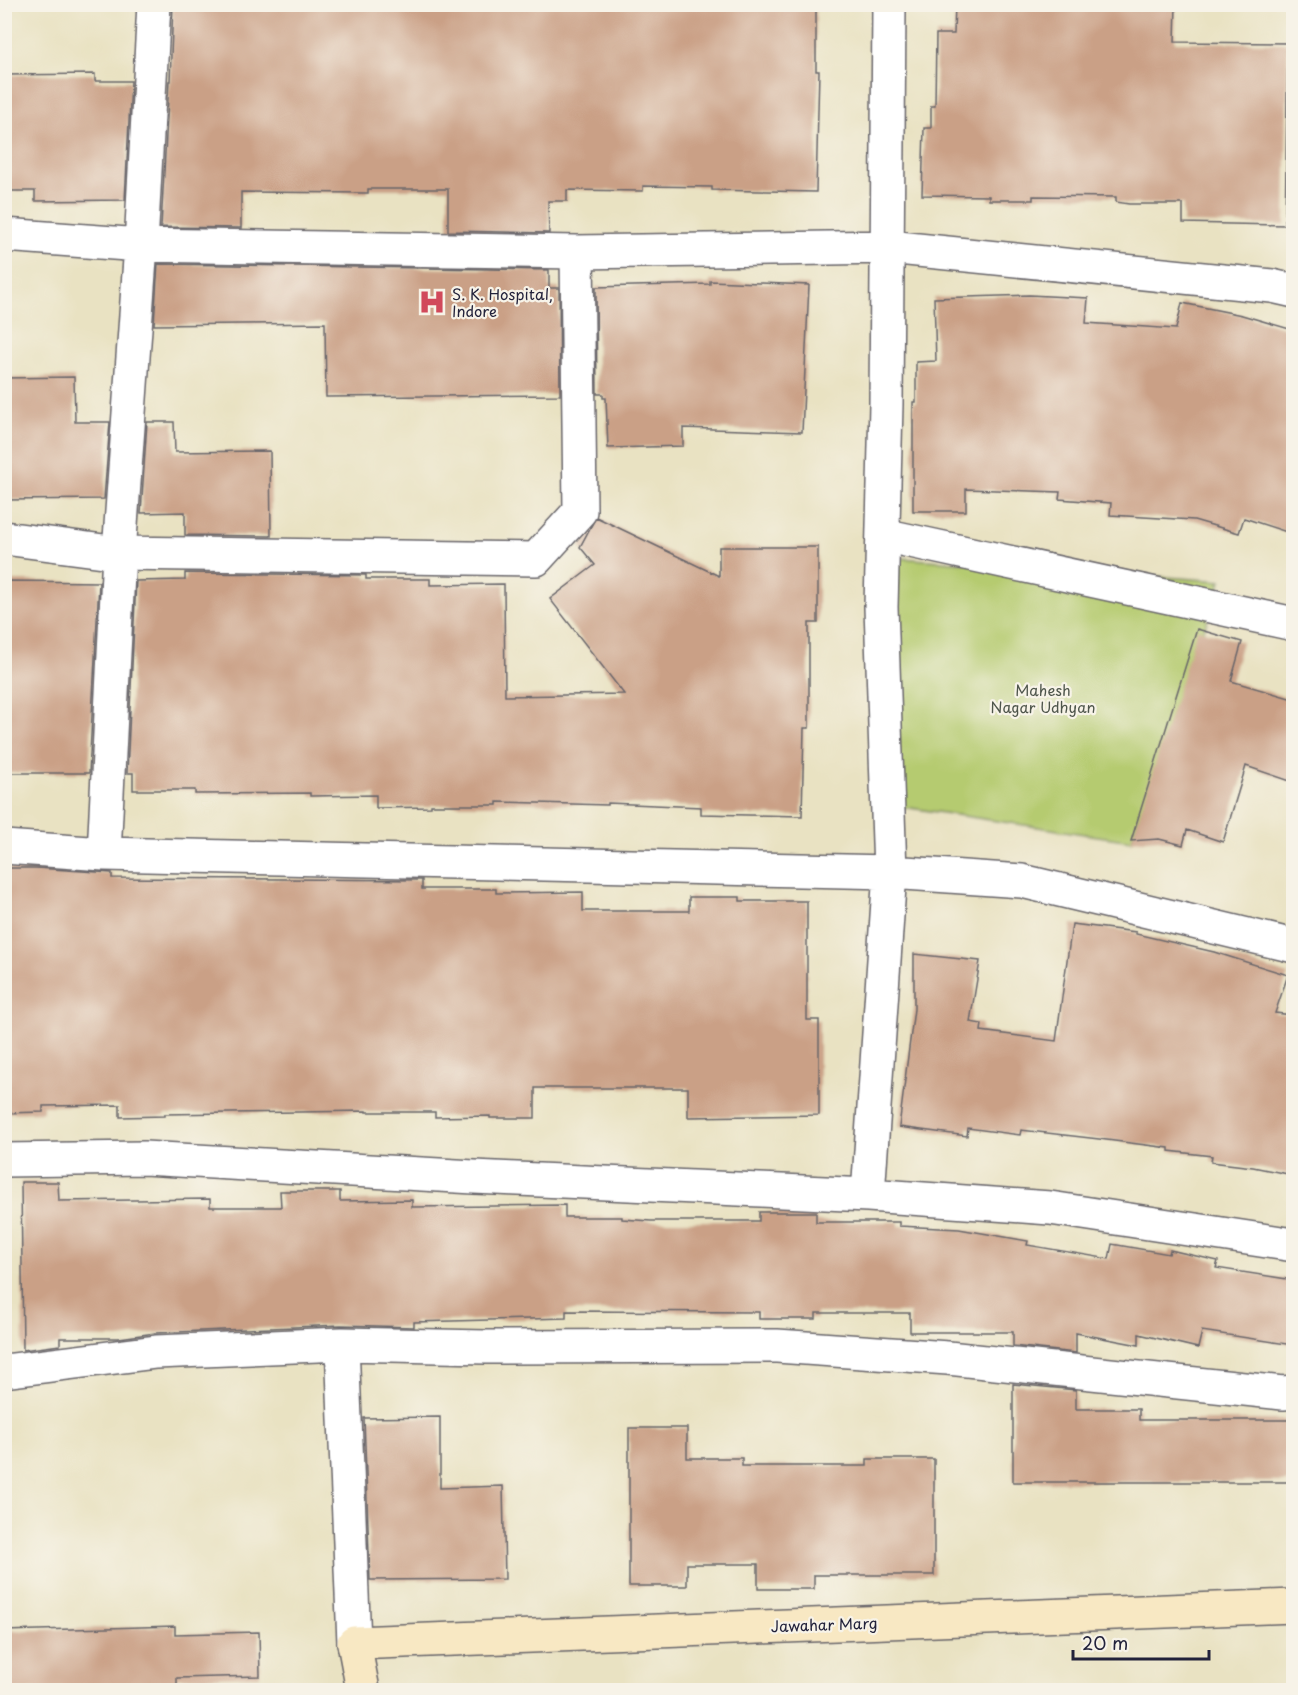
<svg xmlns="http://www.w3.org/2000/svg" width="1298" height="1695" font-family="'Playpen Sans',sans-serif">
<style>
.green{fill:#b5cb70;stroke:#6c7656;stroke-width:1.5}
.building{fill:#caa086}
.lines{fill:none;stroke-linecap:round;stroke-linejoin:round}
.street-casing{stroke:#68656a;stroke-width:36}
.secondary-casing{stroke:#68656a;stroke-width:36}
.street{stroke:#fff;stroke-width:33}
.secondary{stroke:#f8e8c3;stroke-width:33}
.labels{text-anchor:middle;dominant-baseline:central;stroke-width:4.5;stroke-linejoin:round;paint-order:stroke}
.poi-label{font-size:15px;fill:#22223b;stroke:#f7f3e8;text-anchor:start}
.park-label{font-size:15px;fill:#4e554b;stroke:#f7f3e8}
.street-label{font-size:15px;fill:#22223b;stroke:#f7f3e8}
</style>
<rect width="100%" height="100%" fill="#f7f3e8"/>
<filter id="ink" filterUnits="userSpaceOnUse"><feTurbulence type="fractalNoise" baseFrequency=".0167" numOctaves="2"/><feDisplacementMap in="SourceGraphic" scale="12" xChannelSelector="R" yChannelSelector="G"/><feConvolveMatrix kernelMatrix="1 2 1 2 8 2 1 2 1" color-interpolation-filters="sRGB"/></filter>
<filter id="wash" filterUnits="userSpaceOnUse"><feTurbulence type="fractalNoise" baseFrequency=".008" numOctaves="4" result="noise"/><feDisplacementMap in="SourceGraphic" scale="24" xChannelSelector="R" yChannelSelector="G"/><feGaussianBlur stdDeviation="1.35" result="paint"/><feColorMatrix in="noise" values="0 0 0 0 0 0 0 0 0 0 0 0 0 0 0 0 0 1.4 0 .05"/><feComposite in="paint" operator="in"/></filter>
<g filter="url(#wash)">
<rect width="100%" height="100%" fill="#e9e2c2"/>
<!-- green -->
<path class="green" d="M 899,558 L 1221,581 L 1131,841 L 877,803 Z"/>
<g id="blocks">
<!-- building -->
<path class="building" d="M 173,4 L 816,4 L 816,71 L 819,71 L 816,192 L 712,190 L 712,187 L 643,186 L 643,191 L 567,190 L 567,201 L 548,201 L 549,233 L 448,231 L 448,189 L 368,189 L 368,193 L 241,192 L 241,228 L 161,227 L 169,81 L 170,81 Z
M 955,4 L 1176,4 L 1175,42 L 1288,43 L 1285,225 L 1183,223 L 1183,204 L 1129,204 L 1116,202 L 1116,197 L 1033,196 L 1033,200 L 989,200 L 989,196 L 922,195 L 924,128 L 931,128 L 931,106 L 935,106 L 936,34 L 954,34 Z
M 95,74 L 95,81 L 131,81 L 125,200 L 35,201 L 35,191 L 4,191 L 4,75 Z
M 158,264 L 549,270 L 549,288 L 559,288 L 560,395 L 326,397 L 325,323 L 154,325 Z
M 710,281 L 809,285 L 802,432 L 683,428 L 683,446 L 608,448 L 606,398 L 603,398 L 603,394 L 597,394 L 596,287 L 710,284 Z
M 1029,295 L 1088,298 L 1086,323 L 1176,329 L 1182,303 L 1242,315 L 1293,330 L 1293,534 L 1244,518 L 1239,533 L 1194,520 L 1110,515 L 1111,503 L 1059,499 L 1060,492 L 966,489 L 966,511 L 913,511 L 913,402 L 916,402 L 916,362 L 936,361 L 934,298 Z
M 74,377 L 75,422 L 110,422 L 104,499 L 4,500 L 4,378 Z
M 147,422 L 174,422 L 175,452 L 270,451 L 271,536 L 185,535 L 185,512 L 141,513 Z
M 596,517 L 719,576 L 719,547 L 818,547 L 818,623 L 809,623 L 809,728 L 804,728 L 802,816 L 701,814 L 701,807 L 608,803 L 608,805 L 497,802 L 497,805 L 431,805 L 431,807 L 376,808 L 376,795 L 310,796 L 310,793 L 195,794 L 195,790 L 133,790 L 133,773 L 127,773 L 136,581 L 185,580 L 185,573 L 366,575 L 366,579 L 430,579 L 430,585 L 504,584 L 505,696 L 624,694 L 550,599 L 595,565 L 580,547 Z
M 6,581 L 99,582 L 89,773 L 4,773 L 4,675 L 7,675 Z
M 1197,629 L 1242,642 L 1231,681 L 1293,699 L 1293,782 L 1246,766 L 1223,842 L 1187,830 L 1183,845 L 1159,839 L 1131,841 Z
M 4,868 L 36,868 L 112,873 L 112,878 L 422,880 L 422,889 L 496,889 L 496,893 L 583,892 L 583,911 L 689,911 L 689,897 L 740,897 L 740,901 L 807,901 L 807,1020 L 819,1020 L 819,1115 L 688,1117 L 688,1088 L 535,1088 L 535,1118 L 490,1118 L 490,1116 L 435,1117 L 435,1112 L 366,1112 L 366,1111 L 165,1114 L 165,1116 L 120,1117 L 120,1105 L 43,1106 L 43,1112 L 4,1113 Z
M 1072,924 L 1136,932 L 1136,934 L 1214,952 L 1288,975 L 1275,1013 L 1293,1015 L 1293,1175 L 1253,1167 L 1211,1162 L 1212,1156 L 1169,1151 L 1169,1148 L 1099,1139 L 1021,1130 L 1020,1135 L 968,1128 L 967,1136 L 899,1127 L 914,1009 L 914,954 L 980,961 L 970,1022 L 982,1024 L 981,1031 L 1056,1041 Z
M 21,1182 L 58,1182 L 59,1201 L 210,1199 L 210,1207 L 281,1207 L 280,1191 L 340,1191 L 340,1201 L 412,1200 L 412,1207 L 565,1205 L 565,1217 L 622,1217 L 622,1219 L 651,1221 L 759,1221 L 759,1212 L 816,1212 L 816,1222 L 899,1222 L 899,1226 L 959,1229 L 1028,1241 L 1027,1245 L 1109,1259 L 1112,1244 L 1169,1254 L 1170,1250 L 1218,1261 L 1216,1268 L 1293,1280 L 1293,1345 L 1202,1331 L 1198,1348 L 1139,1334 L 1139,1345 L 1076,1333 L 1076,1353 L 1013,1346 L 1013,1332 L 910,1332 L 910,1313 L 816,1313 L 816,1319 L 759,1319 L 759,1312 L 566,1311 L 566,1318 L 414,1322 L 414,1327 L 341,1325 L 155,1333 L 119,1338 L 60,1338 L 60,1345 L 23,1350 Z
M 1013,1384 L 1076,1390 L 1076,1409 L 1139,1409 L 1139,1420 L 1293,1420 L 1293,1482 L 1013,1482 Z
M 440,1417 L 440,1488 L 503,1486 L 505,1579 L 370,1580 L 364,1418 Z
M 629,1428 L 687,1428 L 687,1458 L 742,1458 L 742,1466 L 867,1466 L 867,1459 L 934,1459 L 934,1575 L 814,1575 L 814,1589 L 758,1589 L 758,1564 L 687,1564 L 687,1586 L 629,1586 Z
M 175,1626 L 175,1634 L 259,1632 L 260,1676 L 177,1678 L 177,1690 L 4,1690 L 4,1631 Z"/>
</g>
</g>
<g filter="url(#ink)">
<use href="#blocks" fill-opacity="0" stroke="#68656a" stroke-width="1.5"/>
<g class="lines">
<defs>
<path id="street" d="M 4,235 L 141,245 L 577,252 L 888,247 L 1272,286 L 1294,291
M 883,535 L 1294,624
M 4,538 L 119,553 L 536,559 L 580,511 L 577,252
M 4,847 L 104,854 L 890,872 L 1022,881 L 1294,946
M 104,854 L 119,553 L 141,245 L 154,4
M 4,1160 L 144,1158 L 474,1177 L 868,1195 L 1050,1208 L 1294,1245
M 868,1195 L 890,872 L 881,607 L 886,404 L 889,4
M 342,1344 L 354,1643
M 4,1371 L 156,1352 L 342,1344 L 486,1347 L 777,1346 L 948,1358 L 1283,1393 L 1294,1392"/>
<path id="secondary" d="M 363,1690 L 354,1643 L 1294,1606"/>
</defs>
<!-- street casing -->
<use href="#street" class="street-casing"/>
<!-- secondary casing -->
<use href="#secondary" class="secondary-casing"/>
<!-- street -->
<use href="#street" class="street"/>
<!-- secondary -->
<use href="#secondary" class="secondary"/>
</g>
</g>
<!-- icons -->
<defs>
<symbol id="hospital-bare" viewBox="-9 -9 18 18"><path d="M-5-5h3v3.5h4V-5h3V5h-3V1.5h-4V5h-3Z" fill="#d1495b" stroke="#f7f3e8" stroke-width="2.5" paint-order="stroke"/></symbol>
</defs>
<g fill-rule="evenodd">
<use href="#hospital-bare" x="413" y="283" width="38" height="38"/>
</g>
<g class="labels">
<!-- poi labels -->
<g class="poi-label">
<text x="452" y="293">S. K. Hospital,<tspan x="452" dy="17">Indore</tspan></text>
</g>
<!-- park labels -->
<g class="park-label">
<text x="1043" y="689">Mahesh<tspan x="1043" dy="17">Nagar Udhyan</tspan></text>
</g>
<!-- street labels -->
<g class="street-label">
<text transform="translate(824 1624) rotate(-2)">Jawahar Marg</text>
</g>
</g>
<!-- margin -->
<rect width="1298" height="1695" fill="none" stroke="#f7f3e8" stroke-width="24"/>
<!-- scale -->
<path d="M1073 1650v9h136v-9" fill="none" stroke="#22223b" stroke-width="3"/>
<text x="1082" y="1650" font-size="18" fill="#22223b" stroke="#f7f3e8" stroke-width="4.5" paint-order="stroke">20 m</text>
</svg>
